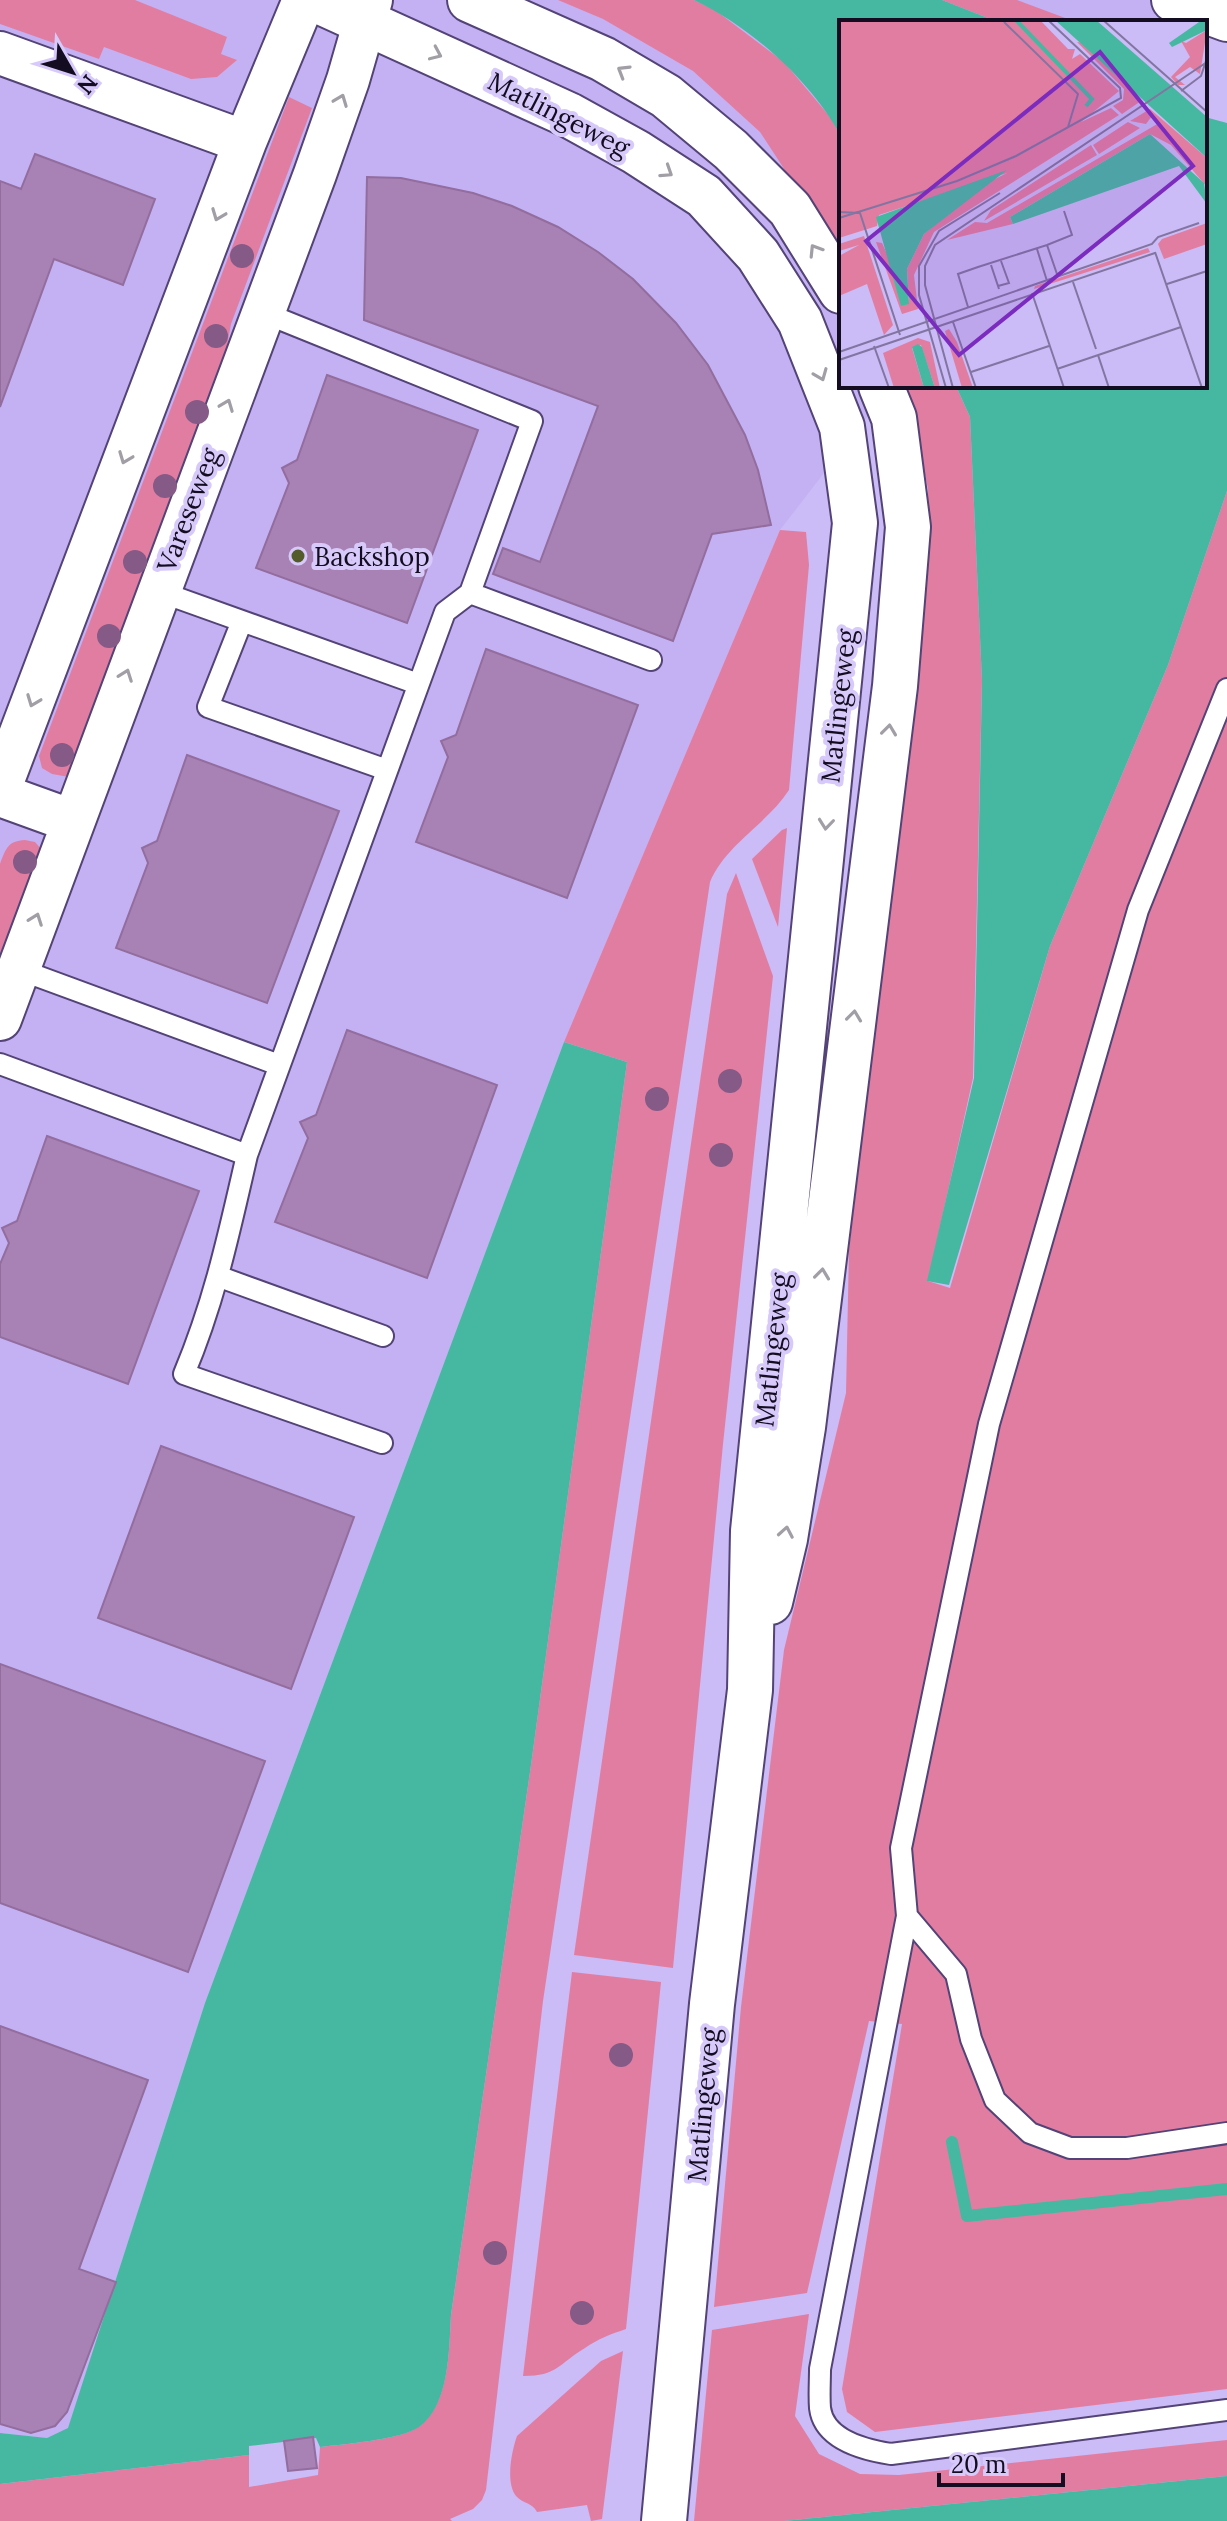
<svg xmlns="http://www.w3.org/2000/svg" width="1227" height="2521" font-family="Lora,serif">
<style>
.built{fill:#c4b1f3}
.green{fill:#e27da2}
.water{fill:#46b8a1}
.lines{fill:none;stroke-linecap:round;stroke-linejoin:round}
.stream{stroke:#46b8a1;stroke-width:12}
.building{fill:#a882b5;stroke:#926d9e;stroke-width:2}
.lane-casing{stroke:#534376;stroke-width:24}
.street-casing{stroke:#534376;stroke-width:46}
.secondary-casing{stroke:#534376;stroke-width:48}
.lane{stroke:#fff;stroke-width:20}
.street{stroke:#fff;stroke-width:42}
.secondary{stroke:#fff;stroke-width:44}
.tree{fill:#855a86}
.oneway{stroke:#a19ea6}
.poi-dot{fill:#535b2a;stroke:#d7cafa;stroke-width:3}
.labels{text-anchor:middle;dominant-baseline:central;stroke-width:8;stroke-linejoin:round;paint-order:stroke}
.street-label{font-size:26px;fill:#140d21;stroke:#d7cafa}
.poi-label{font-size:26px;fill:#140d21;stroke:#d7cafa;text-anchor:start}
.inset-river{fill:none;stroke:#46b8a1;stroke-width:4}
.inset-road{fill:none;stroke:#8275a1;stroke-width:2}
.view{fill:#7b2cbf;fill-opacity:0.15;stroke:#7b2cbf;stroke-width:4}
.inset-edge{fill:none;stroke:#140d21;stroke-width:4}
</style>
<rect width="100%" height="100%" fill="#cbbbf6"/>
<!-- built -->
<path class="built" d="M 0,0 L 1175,0 L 1167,22 L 841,22 L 841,386 L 891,386 L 780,530 L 564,1042 L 205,2003 L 68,2429 L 47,2438 L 0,2433 Z"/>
<!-- green -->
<path class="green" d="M 0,0 L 135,0 L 227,37 L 221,54 L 237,60 L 217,77 L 191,79 L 104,47 L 99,59 L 0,24 Z
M 558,0 L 694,0 L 715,10 L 784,62 L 831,118 L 841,136 L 841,256 L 760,132 L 693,71 L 603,19 Z
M 942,0 L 1017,0 L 1076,22 L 998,22 Z
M 289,97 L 312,108 L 231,324 L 218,395 L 69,777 L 52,774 L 42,768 L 39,756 Z
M 907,386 L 956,386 L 970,417 L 982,681 L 973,1078 L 928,1281 L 950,1288 L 1050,946 L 1168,665 L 1227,491 L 1227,2389 L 875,2432 L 847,2412 L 842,2389 L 902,2024 L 869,2021 L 807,2293 L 714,2307 L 741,2007 L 784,1650 L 846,1393 L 849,1250 L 927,575 L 928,489 Z
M 780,530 L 806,532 L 809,565 L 789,790 C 767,824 726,844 710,882 L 543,2001 L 486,2490 L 482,2500 L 473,2509 L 450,2519 L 452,2521 L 0,2521 L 0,2484 L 249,2455 L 249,2487 L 318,2475 L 320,2447 C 344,2444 400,2440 418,2427 C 450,2405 449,2349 451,2315 L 531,1765 L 627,1062 L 564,1042 Z
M 787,828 L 778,927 L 752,859 L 782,830 Z
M 25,840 L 35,842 L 43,851 L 0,982 L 0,864 C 6,848 8,841 25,840 Z
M 736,873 L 773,976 L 723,1444 L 673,1968 L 574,1955 L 727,894 Z
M 572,1972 L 661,1982 L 626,2329 C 611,2334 598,2339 585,2348 C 558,2364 558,2376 523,2376 Z
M 809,2314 L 795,2416 L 819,2454 L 860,2474 L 899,2475 L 1227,2440 L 1227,2476 L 784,2521 L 694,2521 L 712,2330 Z
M 623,2351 L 602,2519 L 591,2521 L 587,2505 L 537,2512 C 532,2502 523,2504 516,2496 C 505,2482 512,2450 517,2436 L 601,2361 Z"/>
<!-- water -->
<path class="water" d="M 694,0 L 942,0 L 998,22 L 841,22 L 841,136 C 810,80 751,27 694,0 Z
M 1205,117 L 1227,123 L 1227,491 L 1168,665 L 1050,946 L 949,1285 L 927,1281 L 974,1078 L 982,681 L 970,417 L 956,386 L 1205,386 Z
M 564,1042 L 627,1062 L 531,1765 L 451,2315 C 449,2349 450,2405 419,2427 C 400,2440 344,2444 320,2447 L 316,2438 L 249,2446 L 249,2455 L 0,2484 L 0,2433 L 47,2438 L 68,2428 L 205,2003 Z
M 1227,2476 L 1227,2521 L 781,2521 L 784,2521 Z"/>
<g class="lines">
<!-- stream -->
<path class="stream" d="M 952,2142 L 967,2216 L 1227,2189"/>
</g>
<!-- building -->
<path class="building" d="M 35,154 L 155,199 L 123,285 L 54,259 L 0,407 L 0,181 L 21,189 Z
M 367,177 L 401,178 L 473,193 L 512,206 L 558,227 L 598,252 L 633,279 L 676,323 L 708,365 L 745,435 L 758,470 L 771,525 L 712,534 L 673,641 L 493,574 L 503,548 L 540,562 L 598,406 L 364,320 Z
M 327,375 L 478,430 L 407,623 L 256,568 L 289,483 L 282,468 L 297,460 Z
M 486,649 L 638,705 L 567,898 L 416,842 L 448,757 L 441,741 L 456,735 Z
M 187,755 L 339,811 L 267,1003 L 116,948 L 148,863 L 142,848 L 157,841 Z
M 347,1030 L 497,1085 L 427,1278 L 275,1222 L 308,1138 L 300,1122 L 316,1115 Z
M 47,1136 L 199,1191 L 128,1384 L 0,1337 L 0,1264 L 9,1243 L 2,1228 L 17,1221 Z
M 161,1446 L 354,1517 L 291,1689 L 98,1618 Z
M 0,1664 L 265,1761 L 188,1972 L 0,1903 Z
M 0,2026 L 148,2080 L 79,2269 L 116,2282 L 67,2412 L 55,2426 L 31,2433 L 0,2424 Z
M 313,2437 L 317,2468 L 288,2471 L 284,2441 Z"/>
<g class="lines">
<defs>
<path id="lane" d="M 158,591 L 418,684
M 470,593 L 651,660
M 242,621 L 208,707 L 387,770
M 1227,689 L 1138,910 L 989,1424 L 901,1848 L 907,1916 L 820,2369 C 820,2382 819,2395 820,2408 C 824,2440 865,2450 891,2454 L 1227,2410
M 18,969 L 279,1065
M 0,1064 L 247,1155 L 445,612 L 470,593 L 532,421 L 262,312
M 247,1155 C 229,1233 215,1300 184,1374 L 382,1443
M 220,1277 L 383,1336
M 907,1916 L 956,1974 L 971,2039 L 995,2100 L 1030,2133 L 1070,2148 L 1127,2148 L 1227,2133"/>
<path id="street" d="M 1173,0 L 1227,20
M 0,53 L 245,142
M 0,788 L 245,142 L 304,0
M 0,795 L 72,821
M 0,1019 L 315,174 L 348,80 L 371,0"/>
<path id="secondary" d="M 316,0 L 569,115 L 636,152 L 704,196 L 758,255 L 800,321 L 842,427 L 855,523 L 753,1531 L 750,1690 L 712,2004 L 664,2521
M 470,0 L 603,59 L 666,96 L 731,150 L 790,209 L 841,291
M 770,1602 L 785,1539 L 803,1427 L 895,686 L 908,527 L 894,418 L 881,386"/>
</defs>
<!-- lane casing -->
<use href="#lane" class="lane-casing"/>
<!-- street casing -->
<use href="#street" class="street-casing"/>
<!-- secondary casing -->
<use href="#secondary" class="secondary-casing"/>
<!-- lane -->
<use href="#lane" class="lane"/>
<!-- street -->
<use href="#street" class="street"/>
<!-- secondary -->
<use href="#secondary" class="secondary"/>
</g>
<!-- trees -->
<g class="tree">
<circle cx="242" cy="256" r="12"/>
<circle cx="216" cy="336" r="12"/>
<circle cx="197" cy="412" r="12"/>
<circle cx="165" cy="486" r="12"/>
<circle cx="135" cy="562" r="12"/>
<circle cx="109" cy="636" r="12"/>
<circle cx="62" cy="755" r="12"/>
<circle cx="25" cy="862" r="12"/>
<circle cx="730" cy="1081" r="12"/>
<circle cx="657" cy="1099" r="12"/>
<circle cx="721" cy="1155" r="12"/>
<circle cx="621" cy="2055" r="12"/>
<circle cx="495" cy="2253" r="12"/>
<circle cx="582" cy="2313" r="12"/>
</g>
<!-- one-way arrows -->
<defs><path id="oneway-chevron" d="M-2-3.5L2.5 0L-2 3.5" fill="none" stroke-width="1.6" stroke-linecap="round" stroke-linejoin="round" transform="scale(2)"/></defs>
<g class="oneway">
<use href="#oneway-chevron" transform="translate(436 54) rotate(24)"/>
<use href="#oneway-chevron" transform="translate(623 71) rotate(-149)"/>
<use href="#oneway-chevron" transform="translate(341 100) rotate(-69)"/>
<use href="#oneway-chevron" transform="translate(667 172) rotate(33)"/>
<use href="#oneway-chevron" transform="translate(218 215) rotate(111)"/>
<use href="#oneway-chevron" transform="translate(815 250) rotate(-122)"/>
<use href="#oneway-chevron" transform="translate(821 375) rotate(68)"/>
<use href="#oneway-chevron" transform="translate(227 405) rotate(-69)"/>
<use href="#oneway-chevron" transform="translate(125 458) rotate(111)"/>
<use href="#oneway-chevron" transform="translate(126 675) rotate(-70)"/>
<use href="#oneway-chevron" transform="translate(33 701) rotate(111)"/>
<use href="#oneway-chevron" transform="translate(889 730) rotate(-83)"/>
<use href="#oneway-chevron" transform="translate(826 824) rotate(96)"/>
<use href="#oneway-chevron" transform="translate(36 919) rotate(-70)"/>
<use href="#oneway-chevron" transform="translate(854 1016) rotate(-83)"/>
<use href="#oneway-chevron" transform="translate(822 1274) rotate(-83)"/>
<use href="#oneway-chevron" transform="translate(786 1532) rotate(-80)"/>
</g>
<!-- markers -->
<circle class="poi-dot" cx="298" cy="556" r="8"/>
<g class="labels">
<!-- street labels -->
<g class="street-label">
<text transform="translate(559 114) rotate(27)">Matlingeweg</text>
<text transform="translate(188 510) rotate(-69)">Vareseweg</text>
<text transform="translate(838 706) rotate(-84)">Matlingeweg</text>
<text transform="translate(772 1350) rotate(-84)">Matlingeweg</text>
<text transform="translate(703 2105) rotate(-85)">Matlingeweg</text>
</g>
<!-- poi labels -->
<g class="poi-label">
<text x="314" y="556">Backshop</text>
</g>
</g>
<!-- overview -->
<g transform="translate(839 20)">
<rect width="368" height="368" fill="#cbbbf6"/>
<path d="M 0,0 L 201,0 L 229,29 L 236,29 L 233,39 L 241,34 L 280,71 L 242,102 L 272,88 L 280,95 L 95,212 L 75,255 L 79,289 L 63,294 L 37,222 L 43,223 L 70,282 L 68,249 L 85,214 L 146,164 L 168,153 L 40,195 L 38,206 L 0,218 ZM 368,10 L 361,54 L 351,47 L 336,57 L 346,65 L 339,65 L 332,57 L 351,37 L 342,21 L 347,23 ZM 238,22 L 246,23 L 302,81 L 283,94 L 274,86 L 284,80 L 285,69 ZM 311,89 L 368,138 L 368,167 L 332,125 L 311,114 L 171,197 L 174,204 L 108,220 L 136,202 L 148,203 L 320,103 L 313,96 L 307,104 L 291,101 ZM 289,102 L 301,108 L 260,134 L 254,125 ZM 252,125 L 258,135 L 145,201 L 152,190 ZM 368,203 L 368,224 L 325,239 L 319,224 L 323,219 ZM 25,216 L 54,305 L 45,315 L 28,264 L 0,276 L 0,236 L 20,225 L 0,231 L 0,224 ZM 309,228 L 311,232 L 195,269 L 196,266 ZM 110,309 L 118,322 L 134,368 L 123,368 L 106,311 ZM 79,318 L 91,322 L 101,368 L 96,368 L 82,325 L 73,328 L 85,368 L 55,368 L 44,333 Z" fill="#e27da2"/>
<path d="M 216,0 L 257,0 L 368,97 L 368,138 ZM 363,0 L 368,0 L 368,10 L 333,27 L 330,23 ZM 311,114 L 365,163 L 368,184 L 340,146 L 174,204 L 171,197 ZM 168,150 L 85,214 L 68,249 L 70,284 L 62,286 L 37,197 ZM 79,324 L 83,327 L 96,368 L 85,368 L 73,327 Z" fill="#46b8a1"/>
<path class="inset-river" d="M 177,0 L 253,79 L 247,86"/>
<path class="inset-road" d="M 264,0 L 368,92M 165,2 L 239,74 L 229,107M 342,71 L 362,56 L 367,41M 0,192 L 21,193 L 61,315M 0,198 L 118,161 L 177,136 L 282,78 L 281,68 L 209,0M 208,225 L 233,215 L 225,191M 198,229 L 208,261M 316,232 L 363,368M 152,245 L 160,269M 234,262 L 257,329M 328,264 L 368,251M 159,266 L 170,263 L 162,241M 193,273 L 225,368M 129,287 L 119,254 L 139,247 L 208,225 L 219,257M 114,302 L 137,368M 35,326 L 50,368M 0,332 L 313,224 L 319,217 L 360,203M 259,335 L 270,368M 0,340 L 316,233M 218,349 L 342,307M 132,352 L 210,326M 107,368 L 80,275 L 80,246 L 100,211 L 161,173M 114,368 L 86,265 L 86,246 L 96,225 L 368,42"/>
<path class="view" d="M 261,32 L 354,146 L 120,335 L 27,221 Z"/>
<rect width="368" height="368" class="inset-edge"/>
</g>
<!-- north arrow -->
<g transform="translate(72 72) rotate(129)" stroke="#d7cafa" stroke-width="6" paint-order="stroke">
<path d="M0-6L14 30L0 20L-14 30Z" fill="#140d21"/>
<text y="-12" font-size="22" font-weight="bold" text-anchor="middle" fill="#140d21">N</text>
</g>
<!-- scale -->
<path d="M939 2473v12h124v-12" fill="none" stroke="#140d21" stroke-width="4"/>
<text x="951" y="2473" font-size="24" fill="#140d21" stroke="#d7cafa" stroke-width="6" paint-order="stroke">20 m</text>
</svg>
